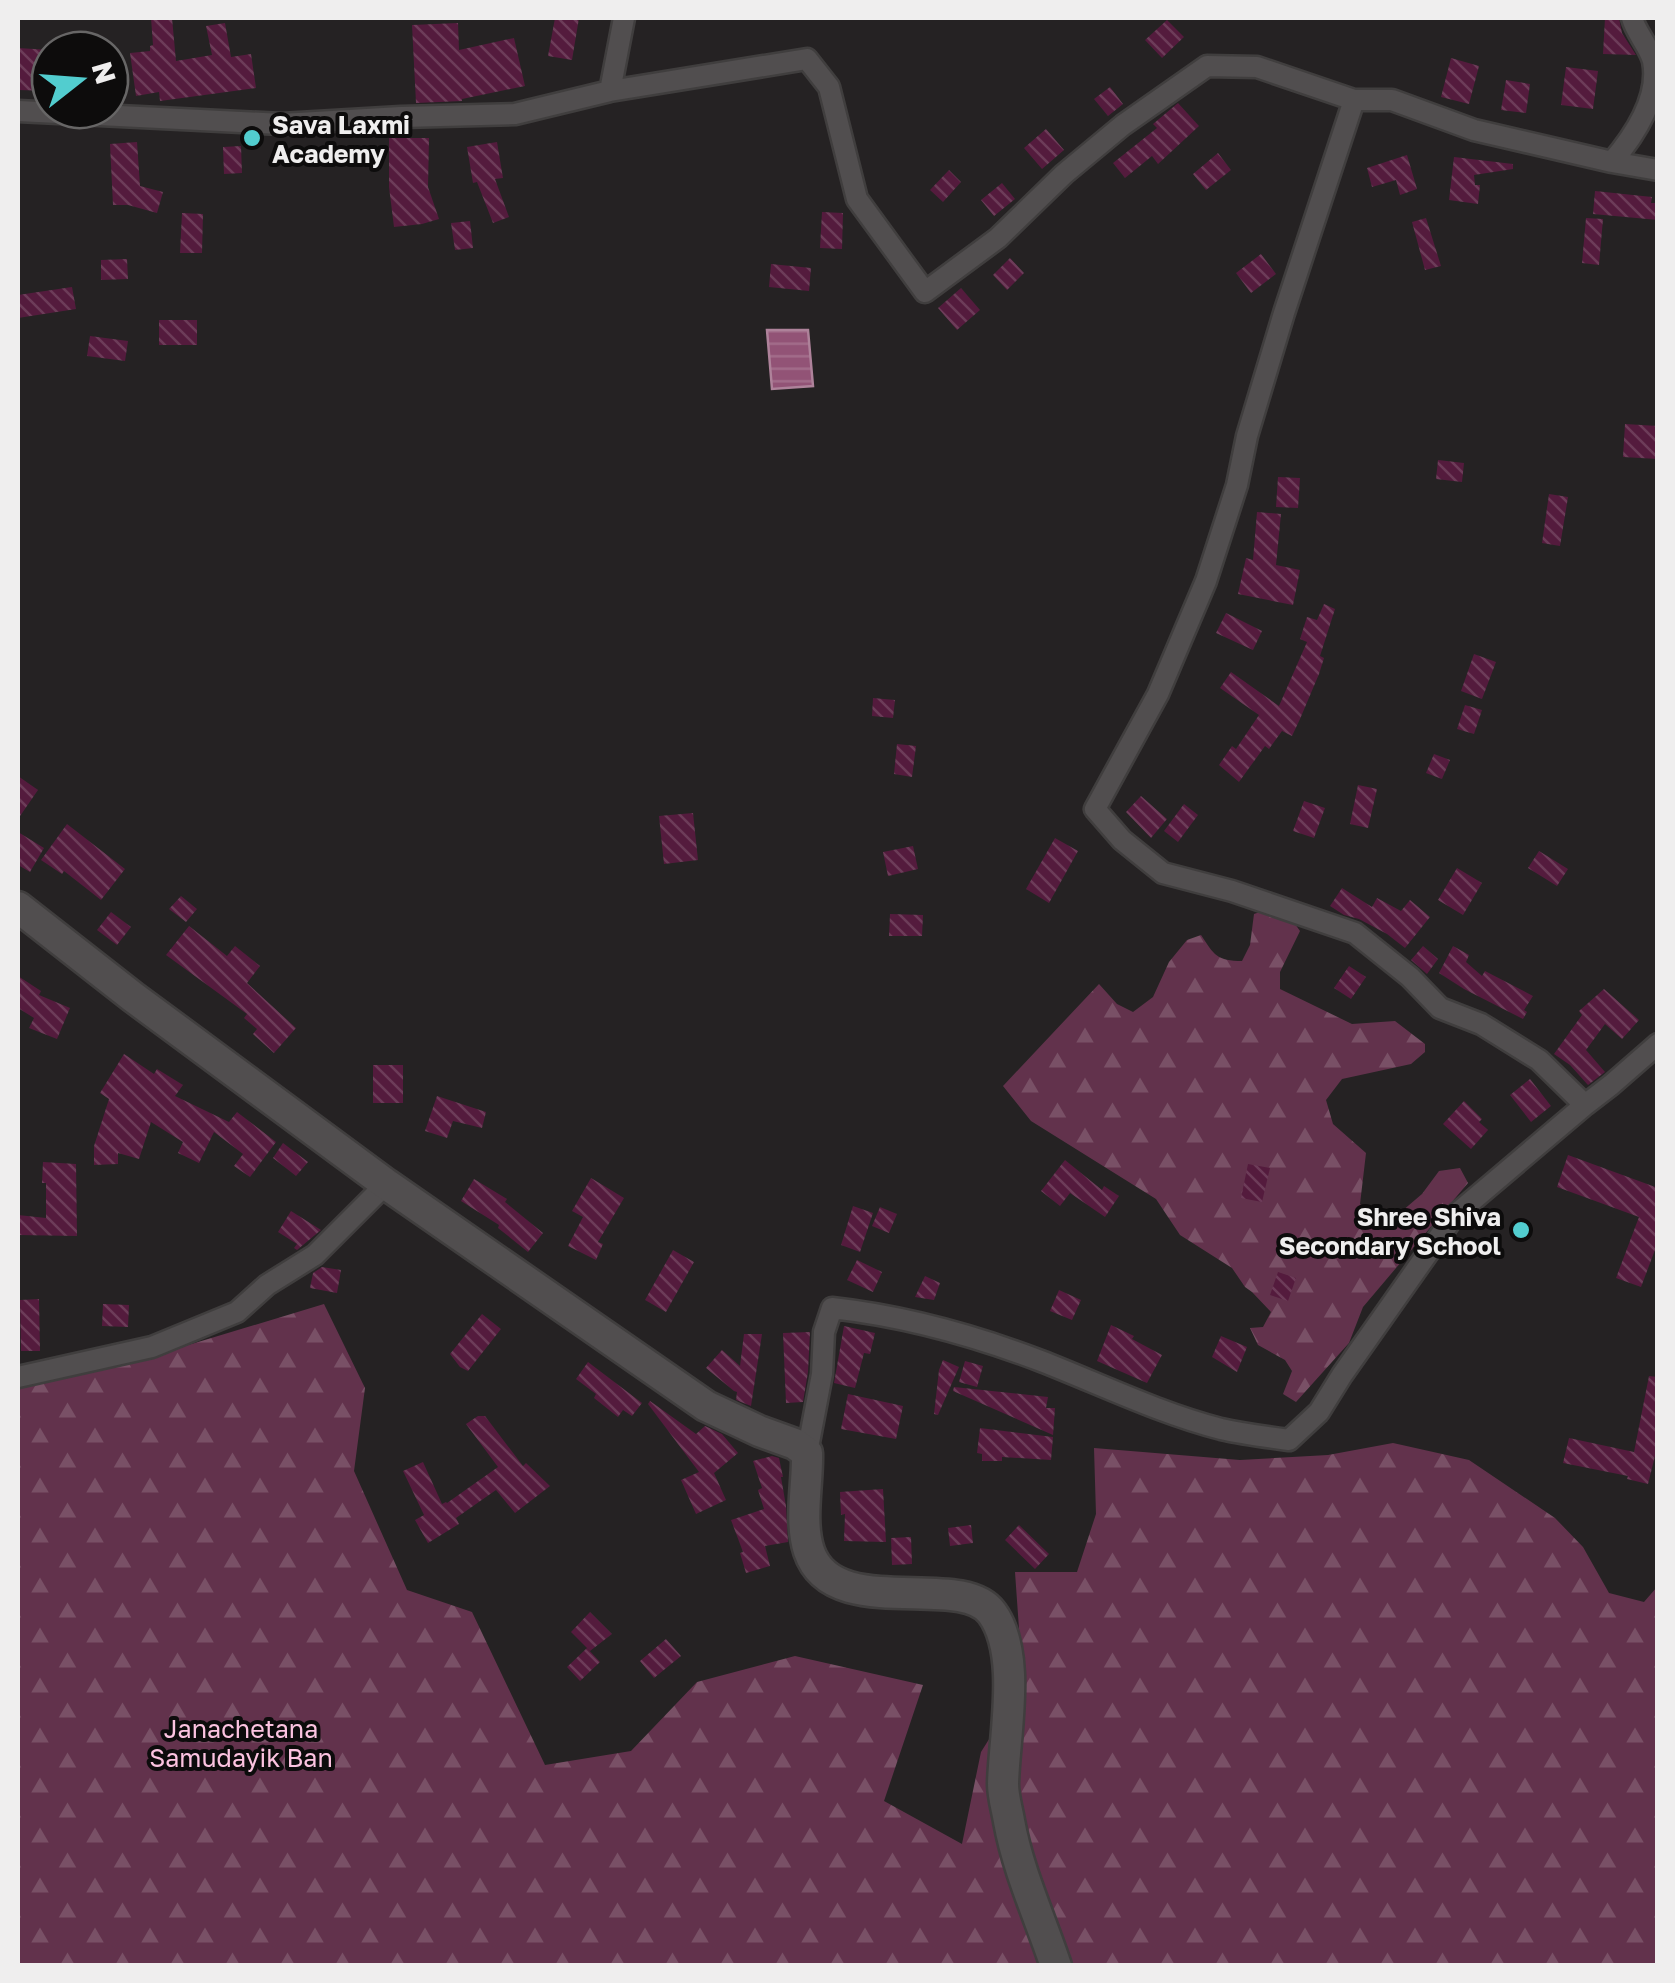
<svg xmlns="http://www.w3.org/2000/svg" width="1675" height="1983" font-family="'Golos Text',sans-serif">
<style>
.forest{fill:url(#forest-firs)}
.water{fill:url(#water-rules);stroke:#ae829a;stroke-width:2.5}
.building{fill:url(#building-back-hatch)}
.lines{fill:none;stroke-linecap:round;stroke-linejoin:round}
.street-casing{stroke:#403e3e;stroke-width:25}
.secondary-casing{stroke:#403e3e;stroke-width:35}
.street{stroke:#514e4f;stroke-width:20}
.secondary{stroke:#514e4f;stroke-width:30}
.poi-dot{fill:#52cdcf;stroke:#0d0c0c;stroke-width:4}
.labels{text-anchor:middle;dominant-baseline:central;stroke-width:8;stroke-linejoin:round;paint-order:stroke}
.poi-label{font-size:25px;font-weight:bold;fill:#efeeee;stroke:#0d0c0c;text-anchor:start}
.park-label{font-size:25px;fill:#fcc3e0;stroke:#0d0c0c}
</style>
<defs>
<pattern id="forest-firs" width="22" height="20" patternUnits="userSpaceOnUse" patternTransform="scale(2.5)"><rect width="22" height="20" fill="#62324c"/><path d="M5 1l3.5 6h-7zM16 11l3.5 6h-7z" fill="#795066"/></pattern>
<pattern id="water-rules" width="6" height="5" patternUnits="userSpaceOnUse" patternTransform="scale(2.5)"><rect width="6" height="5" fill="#925376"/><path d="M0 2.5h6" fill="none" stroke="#a26c8a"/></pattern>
<pattern id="building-back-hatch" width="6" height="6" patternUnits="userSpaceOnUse" patternTransform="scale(2.5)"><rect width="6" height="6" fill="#541b3d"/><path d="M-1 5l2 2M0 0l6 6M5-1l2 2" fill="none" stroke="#6d3c59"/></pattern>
</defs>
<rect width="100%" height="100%" fill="#252223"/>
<!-- forest -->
<path class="forest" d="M 1263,911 L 1295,924 L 1300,931 L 1280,972 L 1280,989 L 1352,1024 L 1395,1021 L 1425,1044 L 1425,1052 L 1411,1064 L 1342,1079 L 1326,1100 L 1333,1124 L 1366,1153 L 1360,1204 L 1388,1223 L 1422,1194 L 1439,1171 L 1460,1168 L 1468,1183 L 1363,1307 L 1349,1343 L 1296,1402 L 1283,1394 L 1292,1371 L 1285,1360 L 1258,1345 L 1250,1328 L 1263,1327 L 1271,1312 L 1252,1292 L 1245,1287 L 1232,1268 L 1180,1235 L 1156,1199 L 1031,1121 L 1003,1086 L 1099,984 L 1117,1004 L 1133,1012 L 1153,997 L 1169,962 L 1187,940 L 1201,935 C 1214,955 1217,961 1242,961 L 1250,945 L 1254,914 Z
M 324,1304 L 365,1388 L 354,1471 L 407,1590 L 472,1612 L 545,1765 L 631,1751 L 697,1682 L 795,1656 L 923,1685 L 884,1801 L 962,1844 L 981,1752 L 1023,1685 L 1015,1572 L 1077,1572 L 1096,1514 L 1094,1448 L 1240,1460 L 1328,1455 L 1393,1443 L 1469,1460 L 1555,1518 L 1583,1547 L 1609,1593 L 1644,1602 L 1657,1587 L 1657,1965 L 18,1965 L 18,1389 L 122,1365 Z"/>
<!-- water -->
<path class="water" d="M 767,330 L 808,330 L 813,386 L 772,389 Z"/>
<!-- building -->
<path class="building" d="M 151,18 L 172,18 L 176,61 L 212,55 L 206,26 L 225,23 L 231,57 L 251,54 L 256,88 L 160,101 L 159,92 L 136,96 L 130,53 L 150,51 L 150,46 L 153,45 Z
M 555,18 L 579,18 L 572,60 L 548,56 Z
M 1605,18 L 1619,18 L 1622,33 L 1636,55 L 1603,54 Z
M 1167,20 L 1184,37 L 1162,58 L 1145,40 Z
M 458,23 L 459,50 L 514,38 L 525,86 L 462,99 L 462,101 L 416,103 L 412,25 Z
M 18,48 L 50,50 L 50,91 L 18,90 Z
M 1451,58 L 1479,66 L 1469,104 L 1441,97 Z
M 1566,67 L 1598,71 L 1593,109 L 1561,105 Z
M 1506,80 L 1530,84 L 1526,113 L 1501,110 Z
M 1110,87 L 1123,104 L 1108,116 L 1094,99 Z
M 1178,103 L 1199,126 L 1158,164 L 1152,156 L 1125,178 L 1113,163 L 1157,128 L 1153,124 Z
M 1046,129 L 1064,150 L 1042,169 L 1024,148 Z
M 389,138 L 429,138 L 428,187 L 439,219 L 422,224 L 394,227 L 389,187 Z
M 137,142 L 140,186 L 163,192 L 157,213 L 128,205 L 113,205 L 110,144 Z
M 497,142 L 503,178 L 495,179 L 509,217 L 493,223 L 477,182 L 473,183 L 467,147 Z
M 241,146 L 242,173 L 224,174 L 223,147 Z
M 1218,153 L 1231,170 L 1206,190 L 1193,174 Z
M 1407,155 L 1417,189 L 1400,195 L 1396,180 L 1372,187 L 1367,168 Z
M 1454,157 L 1513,164 L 1513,169 L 1474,175 L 1475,185 L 1480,185 L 1478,204 L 1449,200 Z
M 949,170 L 961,182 L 943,202 L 930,190 Z
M 1002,183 L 1015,199 L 994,216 L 981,200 Z
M 1595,191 L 1652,197 L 1651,203 L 1658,203 L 1658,220 L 1593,214 Z
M 822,212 L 843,213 L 842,249 L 820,248 Z
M 182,213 L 203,214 L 202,253 L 180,253 Z
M 1426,218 L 1441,266 L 1425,270 L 1412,222 Z
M 1586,218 L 1603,219 L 1599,265 L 1582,263 Z
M 470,221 L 473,248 L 455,250 L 451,223 Z
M 1261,254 L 1276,274 L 1251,293 L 1236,273 Z
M 1010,258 L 1024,273 L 1007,290 L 993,275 Z
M 127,259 L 128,279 L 101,280 L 101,260 Z
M 771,264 L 811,268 L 809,291 L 769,287 Z
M 72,287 L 76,309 L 18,318 L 18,295 Z
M 961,288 L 980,310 L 957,330 L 938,308 Z
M 159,320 L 197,320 L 197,345 L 159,345 Z
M 90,336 L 128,341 L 125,361 L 87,356 Z
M 1625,424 L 1658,426 L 1658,459 L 1623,457 Z
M 1438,460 L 1464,463 L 1462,482 L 1436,479 Z
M 1278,477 L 1300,478 L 1298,508 L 1276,507 Z
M 1549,494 L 1568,497 L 1560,546 L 1542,543 Z
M 1257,512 L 1281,514 L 1276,565 L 1300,570 L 1293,605 L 1238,594 L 1246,558 L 1253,560 Z
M 1324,604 L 1335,609 L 1320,656 L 1324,658 L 1319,674 L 1300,719 L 1292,736 L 1282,731 L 1269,749 L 1265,746 L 1239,782 L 1219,765 L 1232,746 L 1236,749 L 1259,715 L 1220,688 L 1231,672 L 1279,706 L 1307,642 L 1300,639 L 1307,617 L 1317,620 Z
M 1226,613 L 1262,631 L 1253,650 L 1216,633 Z
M 1474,654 L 1496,662 L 1482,699 L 1461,691 Z
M 873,698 L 895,700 L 893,718 L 872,716 Z
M 1465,705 L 1482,710 L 1474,734 L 1457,729 Z
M 897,744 L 916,746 L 912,777 L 894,774 Z
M 1434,754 L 1450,760 L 1442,779 L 1426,773 Z
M 18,776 L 38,790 L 18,819 Z
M 1358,785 L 1377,789 L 1368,828 L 1350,824 Z
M 1141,796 L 1167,819 L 1151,838 L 1126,812 Z
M 1304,801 L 1325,808 L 1314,838 L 1293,831 Z
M 1184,804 L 1198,815 L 1178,842 L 1164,831 Z
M 693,813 L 698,860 L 664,864 L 659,816 Z
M 67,824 L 125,869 L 101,900 L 64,871 L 62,874 L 41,860 Z
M 18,832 L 44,848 L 30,872 L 18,865 Z
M 1055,838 L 1078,851 L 1049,903 L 1026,889 Z
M 913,846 L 918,869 L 888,876 L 883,852 Z
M 1539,851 L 1568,869 L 1557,886 L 1528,868 Z
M 1457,868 L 1482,883 L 1463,915 L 1438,900 Z
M 1342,888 L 1372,907 L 1377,898 L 1401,911 L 1410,900 L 1430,917 L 1405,948 L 1387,934 L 1359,919 L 1344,915 L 1330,906 Z
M 181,896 L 197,909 L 186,922 L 169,909 Z
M 111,912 L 131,927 L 117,945 L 97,930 Z
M 890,914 L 923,915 L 922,936 L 889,936 Z
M 189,926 L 227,956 L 235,946 L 260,966 L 247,983 L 296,1028 L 274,1053 L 253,1034 L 257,1029 L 244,1018 L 247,1014 L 166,955 Z
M 1423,946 L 1438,959 L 1427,974 L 1411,960 Z
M 1453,946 L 1469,955 L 1466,962 L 1482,976 L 1485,971 L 1533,996 L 1524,1010 L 1527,1012 L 1523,1019 L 1464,989 L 1439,973 Z
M 1349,966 L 1366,977 L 1351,999 L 1334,988 Z
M 18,976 L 41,991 L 39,995 L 70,1008 L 57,1039 L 29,1028 L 34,1018 L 18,1008 Z
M 1604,989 L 1639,1020 L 1622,1039 L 1605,1024 L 1586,1050 L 1605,1072 L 1588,1085 L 1570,1065 L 1554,1054 L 1582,1015 L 1579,1011 Z
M 124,1054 L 154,1074 L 157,1069 L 183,1085 L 175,1096 L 229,1122 L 237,1112 L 276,1142 L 250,1177 L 234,1166 L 243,1154 L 214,1132 L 199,1163 L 178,1153 L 183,1142 L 151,1122 L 139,1159 L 118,1153 L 118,1164 L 94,1165 L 94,1146 L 109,1099 L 100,1093 Z
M 373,1065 L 403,1065 L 403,1103 L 373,1103 Z
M 1530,1079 L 1551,1106 L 1531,1122 L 1510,1095 Z
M 437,1096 L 486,1112 L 482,1128 L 453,1121 L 447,1138 L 425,1131 Z
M 1464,1101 L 1482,1119 L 1479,1122 L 1488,1130 L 1471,1149 L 1443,1124 Z
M 283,1143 L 308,1162 L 296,1176 L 273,1158 Z
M 1568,1155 L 1658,1188 L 1658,1242 L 1641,1287 L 1616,1278 L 1639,1217 L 1557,1187 Z
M 1065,1160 L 1102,1190 L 1104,1186 L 1119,1196 L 1105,1217 L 1070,1193 L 1060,1206 L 1041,1191 Z
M 43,1162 L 76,1164 L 77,1236 L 18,1235 L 18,1215 L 46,1218 L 46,1183 L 42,1183 Z
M 1248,1164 L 1270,1168 L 1262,1202 L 1241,1198 Z
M 591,1178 L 624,1198 L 598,1242 L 603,1244 L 596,1260 L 568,1246 L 583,1217 L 572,1211 Z
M 474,1179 L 507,1199 L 505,1202 L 543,1233 L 528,1252 L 498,1228 L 499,1225 L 461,1201 Z
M 853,1206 L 873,1213 L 860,1252 L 841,1245 Z
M 880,1207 L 897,1214 L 889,1233 L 872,1226 Z
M 291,1211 L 321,1230 L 297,1250 L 294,1248 L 297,1244 L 278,1232 Z
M 673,1250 L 694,1262 L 666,1312 L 645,1300 Z
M 857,1260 L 882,1272 L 873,1292 L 847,1280 Z
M 322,1267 L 341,1270 L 337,1293 L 310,1288 L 313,1273 Z
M 1278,1272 L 1296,1278 L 1288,1301 L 1270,1295 Z
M 925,1276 L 940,1283 L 934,1300 L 915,1297 Z
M 1059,1290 L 1081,1300 L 1072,1320 L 1050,1311 Z
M 39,1299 L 40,1351 L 21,1351 L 20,1300 Z
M 103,1304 L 129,1305 L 128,1327 L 102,1326 Z
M 482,1314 L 501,1329 L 468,1371 L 460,1367 L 450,1354 Z
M 1111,1325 L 1134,1336 L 1132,1339 L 1162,1355 L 1147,1383 L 1097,1361 Z
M 844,1326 L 875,1333 L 870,1354 L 864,1353 L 855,1388 L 834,1383 Z
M 810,1332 L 808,1372 L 803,1402 L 786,1403 L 783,1333 Z
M 744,1334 L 762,1334 L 751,1406 L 736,1400 L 737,1392 L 734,1391 L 706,1368 L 722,1350 L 740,1366 Z
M 1221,1336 L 1247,1347 L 1237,1372 L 1212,1357 Z
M 943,1360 L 959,1367 L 938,1415 L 934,1414 L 939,1370 Z
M 965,1361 L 983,1366 L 977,1387 L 959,1382 Z
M 588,1362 L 642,1403 L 632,1416 L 623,1410 L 618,1417 L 594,1398 L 596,1394 L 576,1379 Z
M 1649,1376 L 1658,1377 L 1658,1444 L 1648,1484 L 1627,1479 L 1628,1476 L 1563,1463 L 1569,1438 L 1634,1452 Z
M 954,1387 L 1048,1397 L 1046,1408 L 1055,1408 L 1053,1435 L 953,1391 Z
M 848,1394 L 903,1406 L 896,1439 L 841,1429 Z
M 650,1401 L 696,1434 L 705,1426 L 722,1434 L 738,1453 L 714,1473 L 726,1500 L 696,1514 L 681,1480 L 699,1472 L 648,1404 Z
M 478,1416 L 485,1416 L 523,1466 L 526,1463 L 550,1486 L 515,1513 L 496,1490 L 456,1518 L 459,1524 L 428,1543 L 415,1520 L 424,1515 L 403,1471 L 423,1462 L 442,1504 L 446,1502 L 447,1503 L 498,1467 L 466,1424 Z
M 980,1428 L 1053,1437 L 1051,1460 L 1002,1457 L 1002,1461 L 982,1461 L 982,1454 L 977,1453 Z
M 772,1456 L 779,1458 L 783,1477 L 781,1477 L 786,1506 L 788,1542 L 765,1546 L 770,1566 L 746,1573 L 740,1553 L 743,1552 L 731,1520 L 764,1509 L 758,1490 L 762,1488 L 753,1461 Z
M 883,1489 L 886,1542 L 844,1541 L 845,1514 L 841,1515 L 840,1492 Z
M 971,1525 L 973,1543 L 950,1546 L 948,1528 Z
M 1019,1525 L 1049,1554 L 1035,1569 L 1005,1540 Z
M 911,1537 L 912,1564 L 892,1565 L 891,1538 Z
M 590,1612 L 612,1634 L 590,1651 L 571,1632 Z
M 666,1639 L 681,1656 L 654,1678 L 640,1661 Z
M 587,1648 L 600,1662 L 580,1681 L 567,1667 Z"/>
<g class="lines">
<defs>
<path id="street" d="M 610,91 L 624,18
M 1354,100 L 1284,313 L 1247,436 L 1237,485 L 1206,581 L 1158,694 L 1095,809 L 1122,840 L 1163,873 L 1232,891 L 1355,933 L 1410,977 L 1440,1008 L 1481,1024 L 1539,1060 L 1585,1105
M 18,111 L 282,124 L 401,117 L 515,114 L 610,91 L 807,59 L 829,87 L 857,199 L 925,292 L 998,238 L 1064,174 L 1123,125 L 1207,66 L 1257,67 L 1354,100 L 1392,100 L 1474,130 L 1612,162 L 1658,170
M 1612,162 C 1634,136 1660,97 1653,61 C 1649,46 1636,33 1632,18
M 18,1377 L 152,1347 L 237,1312 L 267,1285 L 315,1255 L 386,1184
M 807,1453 L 822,1374 L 824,1332 L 832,1308 C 904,1316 973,1335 1041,1361 C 1100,1384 1159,1413 1221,1429 C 1243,1434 1266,1437 1289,1440 L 1319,1412 L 1342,1375 L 1454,1216 L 1585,1105 L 1611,1085 L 1658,1044"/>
<path id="secondary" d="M 18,907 L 133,997 L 386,1184 L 706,1406 L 759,1431 L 795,1444 L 807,1453 C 808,1483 799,1521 809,1551 C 833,1623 961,1570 992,1613 C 1022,1654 1004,1736 1003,1784 C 1003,1796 1007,1809 1009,1821 C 1018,1871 1040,1918 1056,1966"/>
</defs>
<!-- street casing -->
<use href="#street" class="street-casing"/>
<!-- secondary casing -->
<use href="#secondary" class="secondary-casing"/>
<!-- street -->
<use href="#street" class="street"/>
<!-- secondary -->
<use href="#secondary" class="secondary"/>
</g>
<!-- markers -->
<g class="poi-dot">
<circle cx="252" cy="138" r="10"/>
<circle cx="1521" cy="1230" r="10"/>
</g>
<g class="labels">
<!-- poi labels -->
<g class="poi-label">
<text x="272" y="124">Sava Laxmi<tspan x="272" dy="29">Academy</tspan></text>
<text x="1501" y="1216" text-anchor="end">Shree Shiva<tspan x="1501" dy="29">Secondary School</tspan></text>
</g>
<!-- park labels -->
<g class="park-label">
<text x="241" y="1728">Janachetana<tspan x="241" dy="29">Samudayik Ban</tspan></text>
</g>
</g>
<!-- border -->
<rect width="1675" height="1983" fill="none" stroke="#efeeee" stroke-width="40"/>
<!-- north arrow -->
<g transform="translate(80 80) rotate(73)"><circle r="48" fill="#0d0c0c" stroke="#676666" stroke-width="2.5"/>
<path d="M0-8L18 38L0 25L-18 38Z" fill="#52cdcf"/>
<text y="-15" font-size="28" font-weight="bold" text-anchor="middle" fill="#efeeee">N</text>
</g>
</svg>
